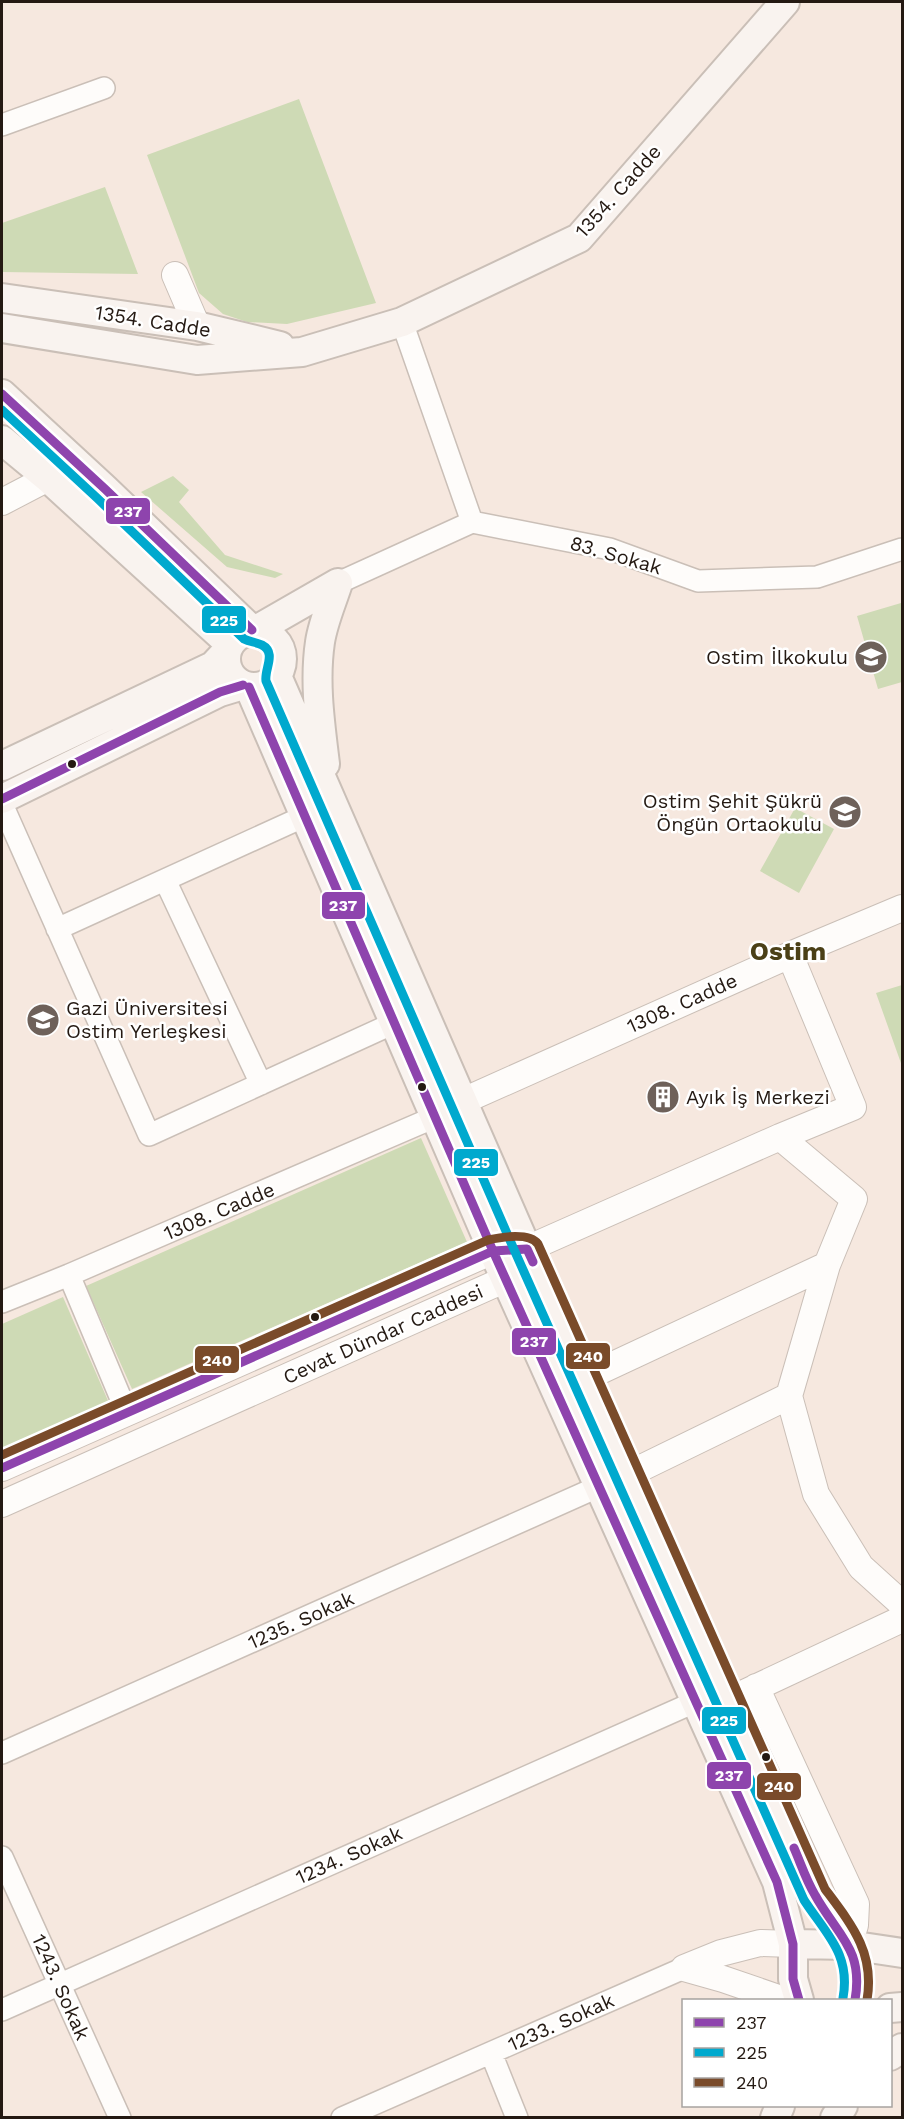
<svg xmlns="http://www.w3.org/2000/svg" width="904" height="2119" font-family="'Work Sans',sans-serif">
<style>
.green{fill:#cedab5}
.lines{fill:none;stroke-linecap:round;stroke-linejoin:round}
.minor-casing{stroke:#cabfb7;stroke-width:24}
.tertiary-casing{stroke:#cabfb7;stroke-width:28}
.secondary-casing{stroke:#cabfb7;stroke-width:32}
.minor{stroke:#fefcfa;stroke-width:21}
.tertiary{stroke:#fefcfa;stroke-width:26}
.secondary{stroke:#f9f3ef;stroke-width:28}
.bus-1-casing{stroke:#fff;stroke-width:14}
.bus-2-casing{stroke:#fff;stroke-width:14}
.bus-3-casing{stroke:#fff;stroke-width:14}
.bus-1{stroke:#8e44ad;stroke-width:9}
.bus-2{stroke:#00a9ce;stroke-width:9}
.bus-3{stroke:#7a4b2a;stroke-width:9}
.bus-dot{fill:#241912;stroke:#fff;stroke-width:2}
.labels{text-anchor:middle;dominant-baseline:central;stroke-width:5;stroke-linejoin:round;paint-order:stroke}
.street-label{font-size:20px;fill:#241912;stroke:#fff}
.poi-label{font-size:20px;fill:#241912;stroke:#fff;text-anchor:end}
.district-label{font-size:26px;font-weight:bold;fill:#4b4017;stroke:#fff}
.line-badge{stroke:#fff;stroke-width:2}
.badge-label{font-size:16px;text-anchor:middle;font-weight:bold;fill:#fff}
</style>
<rect width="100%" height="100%" fill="#f6e8df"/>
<!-- green -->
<path class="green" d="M 299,99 L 376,303 L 287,324 L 247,322 L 223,314 L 199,293 L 147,155 Z
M 105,187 L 138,274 L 2,272 L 2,223 Z
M 173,476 L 189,490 L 179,502 L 225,555 L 283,574 L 275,578 L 227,567 L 141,492 Z
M 901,603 L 902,682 L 878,689 L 857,616 Z
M 795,808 L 834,829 L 799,893 L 760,871 Z
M 902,985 L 902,1066 L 876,993 Z
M 421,1138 L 467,1242 L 132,1389 L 86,1286 Z
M 63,1297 L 109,1403 L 2,1449 L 2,1324 Z"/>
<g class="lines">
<defs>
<path id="minor" d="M 2,125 L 104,88
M 402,322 L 472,522
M 338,583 L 472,522 L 610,549 L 698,581 L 817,577 L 902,549
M 2,804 L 149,1135 L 394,1023
M 165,880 L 261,1084
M 57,929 L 305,816
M 69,1275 L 127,1413
M 2,1302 L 69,1275 L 435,1117
M 2,1753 L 600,1486
M 2,1857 L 120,2118
M 2,2010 L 697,1701
M 491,2053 L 517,2118
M 342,2118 L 684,1968"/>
<path id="tertiary" d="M 175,275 L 197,326
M 2,502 L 48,478
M 463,1101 L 790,955 L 902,908
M 585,1378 L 827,1265
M 789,1396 L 816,1494 L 861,1567 L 902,1604
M 2,1468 L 493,1251 L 527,1249 L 780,1137
M 629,1474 L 789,1396 L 827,1265 L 854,1199 L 780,1137 L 853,1107 L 790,955
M 2,1504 L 506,1279 L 518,1262
M 756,1687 L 856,1904 L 855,1925 L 849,1945
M 740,1695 L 902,1619
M 684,1968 L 721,1953 L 760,1943 L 793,1944
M 684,1968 L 723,1979 L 784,2000"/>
<path id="secondary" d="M 2,298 L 197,326 L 280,346
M 2,328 L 197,360 L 302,352 L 402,322 L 579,238 L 785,2
M 2,394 L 105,489 L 252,630
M 2,440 L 48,478 L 230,644
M 256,630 L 338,583
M226 659a28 28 0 1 1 56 0a28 28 0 1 1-56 0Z
M 277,676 L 527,1249 L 815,1895 C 838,1928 867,1957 855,2000
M 249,687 L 493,1251 L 777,1882 L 793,1944 L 793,1979 L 799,2000
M 325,764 C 320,723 314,682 320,642 C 323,622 332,602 338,583
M 2,766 L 213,666 L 227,651
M 2,799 L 220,692 L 243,685
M 793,1944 L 849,1945 L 902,1953
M 890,2008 L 902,2007
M 890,2056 L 902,2048
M 775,2118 L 780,2106
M 835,2118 L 843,2106"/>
</defs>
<!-- minor casing -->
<use href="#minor" class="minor-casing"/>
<!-- tertiary casing -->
<use href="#tertiary" class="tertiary-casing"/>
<!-- secondary casing -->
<use href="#secondary" class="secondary-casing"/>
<!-- minor -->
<use href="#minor" class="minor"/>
<!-- tertiary -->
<use href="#tertiary" class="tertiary"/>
<!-- secondary -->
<use href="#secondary" class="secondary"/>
<defs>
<path id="bus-1" d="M 2,394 L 105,489 L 252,630
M 249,687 L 493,1251 L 777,1882 L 793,1944 L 793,1979 L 799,2000
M 2,799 L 220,692 L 243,685
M 2,1468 L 493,1251 L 527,1249 L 533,1262
M 794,1848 C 801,1864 806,1880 815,1895 C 837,1935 864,1949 855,2000"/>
<path id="bus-2" d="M 2,410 L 97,498 L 244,639 C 250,642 256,642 262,645 C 277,653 264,669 266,681 L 516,1254 L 804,1900 C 826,1934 851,1954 843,1998"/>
<path id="bus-3" d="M 2,1455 L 488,1240 C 502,1237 529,1232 538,1244 L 825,1889 C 852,1925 875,1953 867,2000"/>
</defs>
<!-- bus-1 casing -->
<use href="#bus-1" class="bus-1-casing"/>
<!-- bus-2 casing -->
<use href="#bus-2" class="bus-2-casing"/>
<!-- bus-3 casing -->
<use href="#bus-3" class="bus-3-casing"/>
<!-- bus-1 -->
<use href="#bus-1" class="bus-1"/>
<!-- bus-2 -->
<use href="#bus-2" class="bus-2"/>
<!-- bus-3 -->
<use href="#bus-3" class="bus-3"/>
</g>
<!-- icons -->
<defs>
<symbol id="school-disc" viewBox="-11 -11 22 22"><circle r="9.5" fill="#6e615a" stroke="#fff"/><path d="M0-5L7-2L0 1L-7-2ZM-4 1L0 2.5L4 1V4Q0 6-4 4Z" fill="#fff"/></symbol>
<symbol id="university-disc" viewBox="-11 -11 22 22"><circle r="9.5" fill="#6e615a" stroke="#fff"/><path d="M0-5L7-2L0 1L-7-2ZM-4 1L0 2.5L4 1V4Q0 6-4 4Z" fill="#fff"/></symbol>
<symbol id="building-disc" viewBox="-11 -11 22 22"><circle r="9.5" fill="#6e615a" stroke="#fff"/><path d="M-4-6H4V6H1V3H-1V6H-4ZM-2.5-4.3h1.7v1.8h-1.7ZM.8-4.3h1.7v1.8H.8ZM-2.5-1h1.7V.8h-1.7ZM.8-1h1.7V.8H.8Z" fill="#fff"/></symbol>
</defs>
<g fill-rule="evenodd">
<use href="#school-disc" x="852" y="638" width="38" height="38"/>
<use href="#school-disc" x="826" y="793" width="38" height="38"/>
<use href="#university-disc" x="24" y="1001" width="38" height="38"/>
<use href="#building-disc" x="644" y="1078" width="38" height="38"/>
</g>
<!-- markers -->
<g class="bus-dot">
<circle cx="72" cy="764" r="5"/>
<circle cx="422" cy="1087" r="5"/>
<circle cx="315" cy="1317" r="5"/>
<circle cx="766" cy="1757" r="5"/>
</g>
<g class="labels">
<!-- street labels -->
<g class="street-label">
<text transform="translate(618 191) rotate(-48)">1354. Cadde</text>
<text transform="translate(153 321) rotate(9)">1354. Cadde</text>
<text transform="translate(616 555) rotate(16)">83. Sokak</text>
<text transform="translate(682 1003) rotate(-24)">1308. Cadde</text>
<text transform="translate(219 1211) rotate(-23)">1308. Cadde</text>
<text transform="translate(383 1334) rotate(-24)">Cevat Dündar Caddesi</text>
<text transform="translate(301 1620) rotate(-24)">1235. Sokak</text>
<text transform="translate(349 1855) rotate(-24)">1234. Sokak</text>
<text transform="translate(61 1987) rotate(66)">1243. Sokak</text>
<text transform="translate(561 2022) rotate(-24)">1233. Sokak</text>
</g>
<!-- poi labels -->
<g class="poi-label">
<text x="848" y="657">Ostim İlkokulu</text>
<text x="822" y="801">Ostim Şehit Şükrü<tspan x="822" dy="23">Öngün Ortaokulu</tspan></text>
<text x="66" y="1008" text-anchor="start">Gazi Üniversitesi<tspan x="66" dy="23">Ostim Yerleşkesi</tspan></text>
<text x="686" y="1097" text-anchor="start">Ayık İş Merkezi</text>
</g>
<!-- district labels -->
<g class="district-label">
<text x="788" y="951">Ostim</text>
</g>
</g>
<g class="line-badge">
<rect x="105" y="497" width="46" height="28" rx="6" fill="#8e44ad"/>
<rect x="201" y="605" width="46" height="29" rx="6" fill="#00a9ce"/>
<rect x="321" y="891" width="45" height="29" rx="6" fill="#8e44ad"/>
<rect x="453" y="1148" width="46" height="29" rx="6" fill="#00a9ce"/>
<rect x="511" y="1327" width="46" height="29" rx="6" fill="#8e44ad"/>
<rect x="565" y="1342" width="46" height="28" rx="6" fill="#7a4b2a"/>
<rect x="194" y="1345" width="46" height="29" rx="6" fill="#7a4b2a"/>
<rect x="701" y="1706" width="46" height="29" rx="6" fill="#00a9ce"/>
<rect x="706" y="1761" width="46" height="29" rx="6" fill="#8e44ad"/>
<rect x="756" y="1772" width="46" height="29" rx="6" fill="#7a4b2a"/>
</g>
<g class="badge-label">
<text x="128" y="517">237</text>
<text x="224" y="626">225</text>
<text x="343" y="911">237</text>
<text x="476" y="1168">225</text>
<text x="534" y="1347">237</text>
<text x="588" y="1362">240</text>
<text x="217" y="1366">240</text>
<text x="724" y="1726">225</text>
<text x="729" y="1781">237</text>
<text x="779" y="1792">240</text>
</g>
<!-- border -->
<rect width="904" height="2119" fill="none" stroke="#241912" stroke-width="6"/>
<!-- legend -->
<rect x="682" y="1999" width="210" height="108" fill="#ffffff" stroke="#a7a3a0" stroke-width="1.5"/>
<rect x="694" y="2018" width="30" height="9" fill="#8e44ad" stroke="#a7a3a0" stroke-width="1.5"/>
<text x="736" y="2029" font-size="18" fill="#241912">237</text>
<rect x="694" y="2048" width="30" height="9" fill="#00a9ce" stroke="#a7a3a0" stroke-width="1.5"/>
<text x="736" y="2059" font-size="18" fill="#241912">225</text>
<rect x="694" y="2078" width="30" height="9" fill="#7a4b2a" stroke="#a7a3a0" stroke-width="1.5"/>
<text x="736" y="2089" font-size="18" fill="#241912">240</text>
</svg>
